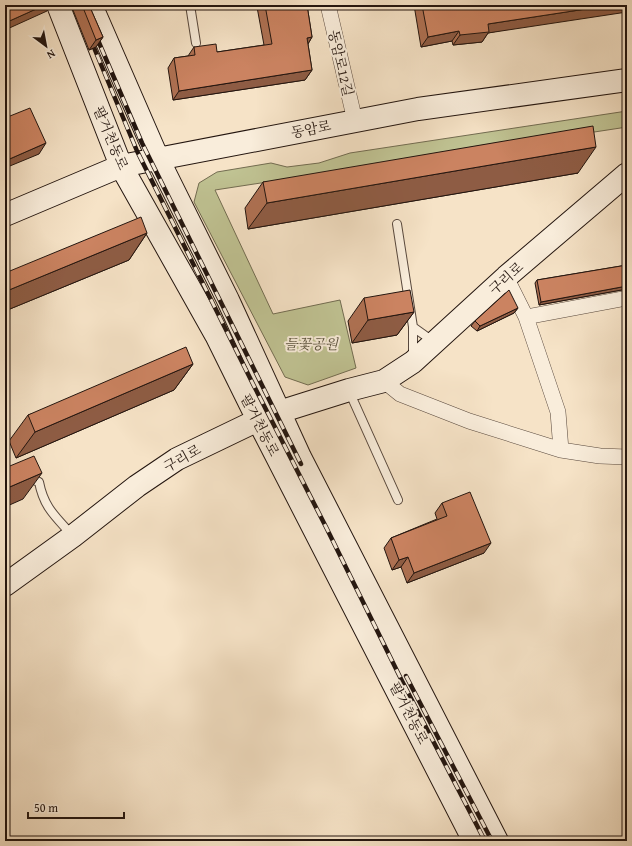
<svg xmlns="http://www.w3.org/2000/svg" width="632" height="846" font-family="'Gentium Book Plus','Noto Serif KR',serif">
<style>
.green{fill:#c0c393;stroke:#726c51}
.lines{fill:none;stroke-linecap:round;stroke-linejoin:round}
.lane-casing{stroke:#58483d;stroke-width:10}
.street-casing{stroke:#58483d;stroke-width:16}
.secondary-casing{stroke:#23150f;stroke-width:24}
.lane{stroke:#f9eddb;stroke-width:8}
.street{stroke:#f9eddb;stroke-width:15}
.secondary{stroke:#f9eddb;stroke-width:22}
.rail-casing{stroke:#23150f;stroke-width:4.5}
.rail{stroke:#f9eddb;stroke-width:3;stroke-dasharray:9;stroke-linecap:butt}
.wall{fill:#af7153;stroke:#23150f}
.shaded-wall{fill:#8e5c44;stroke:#23150f}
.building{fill:#cb8361;stroke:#23150f}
.labels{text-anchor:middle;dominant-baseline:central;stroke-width:4;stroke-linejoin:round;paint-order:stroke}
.street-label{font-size:14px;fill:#23150f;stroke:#f9eddb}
.park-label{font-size:14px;font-style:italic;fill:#5a523d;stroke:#f9eddb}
</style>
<rect width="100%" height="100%" fill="#f6e3c7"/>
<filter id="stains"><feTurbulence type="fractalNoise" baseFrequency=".005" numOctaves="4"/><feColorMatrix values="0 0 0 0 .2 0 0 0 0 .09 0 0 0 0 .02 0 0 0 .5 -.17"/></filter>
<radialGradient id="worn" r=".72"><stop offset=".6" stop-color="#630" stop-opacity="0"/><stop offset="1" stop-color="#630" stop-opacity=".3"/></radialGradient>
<!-- green -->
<path class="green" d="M 627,111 L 627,127 L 215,190 L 273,314 L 340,300 L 356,368 L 308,385 L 285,377 L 194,202 L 199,183 L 217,172 L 271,163 L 287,167 L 319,163 L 350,153 Z"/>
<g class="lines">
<defs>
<path id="lane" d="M 190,5 L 196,43
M 397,224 L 413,327
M 413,358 L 413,327 L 434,342
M 349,391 L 398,500
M 26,477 L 39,482 C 44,508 56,517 72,535"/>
<path id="street" d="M 328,5 L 355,121
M 506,277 L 526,317 L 558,412 L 561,450
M 526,317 L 627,298
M 384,381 L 400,394 L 469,421 L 561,450 L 600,456 L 627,457"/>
<path id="secondary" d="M 58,5 L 121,166 L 216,335 L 258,420 L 474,841
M 91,5 L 158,159 L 228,300 L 300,457 L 497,841
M 5,215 L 121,166 L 418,109 L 627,80
M 5,585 L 73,536 L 137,486 L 177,459 L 258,420 L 279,412 L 349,390 L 384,381 L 413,362 L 506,277 L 627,174"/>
</defs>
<!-- lane casing -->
<use href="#lane" class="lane-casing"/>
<!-- street casing -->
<use href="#street" class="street-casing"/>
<!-- secondary casing -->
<use href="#secondary" class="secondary-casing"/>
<!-- lane -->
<use href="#lane" class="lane"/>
<!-- street -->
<use href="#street" class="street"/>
<!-- secondary -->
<use href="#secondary" class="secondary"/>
<defs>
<path id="rail" d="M 94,31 L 142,143 L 301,464
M 90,38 L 137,151 L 254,386 L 326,527 L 402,681 L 485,841
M 406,676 L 492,841"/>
</defs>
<!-- rail casing -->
<use href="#rail" class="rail-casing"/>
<!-- rail -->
<use href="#rail" class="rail"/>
</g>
<!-- wall -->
<path class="wall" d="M 71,5 L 89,5 L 103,37 L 96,47 L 89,50 Z
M 259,5 L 307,5 L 312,37 L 308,44 L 312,70 L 305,80 L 173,100 L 168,68 L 174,58 L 188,56 L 194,47 L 217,52 L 264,45 L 257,7 Z
M 414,5 L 627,5 L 488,33 L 482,42 L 453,45 L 452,41 L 421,47 Z
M 578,173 L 248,229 L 245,208 L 263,182 Z
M 147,233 L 129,260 L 5,311 L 5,273 Z
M 627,265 L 627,289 L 539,305 L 535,283 L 537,280 Z
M 364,298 L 414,312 L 397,335 L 352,343 L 348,321 Z
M 518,308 L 514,313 L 477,331 L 471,326 L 475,321 Z
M 193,364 L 174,390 L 16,458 L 9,441 L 28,415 Z
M 442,503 L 484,553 L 407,583 L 401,567 L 392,570 L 384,548 L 391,538 L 437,519 L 435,513 Z"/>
<!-- shaded-wall -->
<path class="shaded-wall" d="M 45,5 L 51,5 L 47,11 L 5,30 L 5,23 Z
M 612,5 L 627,5 L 627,12 L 488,33 L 482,42 L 453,45 L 460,35 L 488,24 Z
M 459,31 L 452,41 L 421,47 L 428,37 Z
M 103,37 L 96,47 L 89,50 L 96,40 Z
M 312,37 L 306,47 L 307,38 Z
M 312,70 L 305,80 L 173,100 L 179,91 Z
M 46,143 L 39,154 L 5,168 L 5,161 Z
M 596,147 L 578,173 L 248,229 L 267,203 Z
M 147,233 L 129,260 L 5,311 L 5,297 L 9,290 Z
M 627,286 L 627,289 L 539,305 L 541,302 Z
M 518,308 L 514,313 L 477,331 L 480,326 Z
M 414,312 L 397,335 L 352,343 L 368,320 Z
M 193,364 L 174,390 L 16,458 L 35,432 Z
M 42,473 L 23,499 L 5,507 L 5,489 Z
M 491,543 L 484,553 L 407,583 L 414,573 Z
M 408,557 L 401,567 L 392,570 L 399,560 Z"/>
<!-- building -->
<path class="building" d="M 5,5 L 45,5 L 5,23 Z
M 82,5 L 89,5 L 103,37 L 96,40 Z
M 265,5 L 307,5 L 312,37 L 307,38 L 312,70 L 179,91 L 174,58 L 195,55 L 194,47 L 216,44 L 217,52 L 272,44 Z
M 422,5 L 612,5 L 488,24 L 489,32 L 460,35 L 459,31 L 428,37 Z
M 30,108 L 46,143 L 5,161 L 5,118 Z
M 593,126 L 596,147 L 267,203 L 263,182 Z
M 141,217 L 147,233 L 9,290 L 5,280 L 5,273 Z
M 627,265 L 627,286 L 541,302 L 537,280 Z
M 410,290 L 414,312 L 368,320 L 364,298 Z
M 509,290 L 518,308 L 480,326 L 475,321 Z
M 186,347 L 193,364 L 35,432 L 28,415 Z
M 34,456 L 42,473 L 5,489 L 5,468 Z
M 470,492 L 491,543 L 414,573 L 408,557 L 399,560 L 391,538 L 447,516 L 442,503 Z"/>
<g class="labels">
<!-- street labels -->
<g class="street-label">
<text transform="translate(341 63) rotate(77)">동암로12길</text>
<text transform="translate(311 129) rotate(-11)">동암로</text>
<text transform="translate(111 138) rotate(67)">팔거천동로</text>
<text transform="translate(506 278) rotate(-42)">구리로</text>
<text transform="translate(260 425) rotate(63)">팔거천동로</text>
<text transform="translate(182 458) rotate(-29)">구리로</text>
<text transform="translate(409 713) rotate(63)">팔거천동로</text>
</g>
<!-- park labels -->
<g class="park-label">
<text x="311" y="344">들꽃공원</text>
</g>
</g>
<!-- margin -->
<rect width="632" height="846" fill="none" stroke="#f6e3c7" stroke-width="20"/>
<rect x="6" y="6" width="620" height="834" fill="none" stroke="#23150f" stroke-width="2"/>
<rect x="10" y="10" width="612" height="826" fill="none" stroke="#23150f"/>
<!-- north arrow -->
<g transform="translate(46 46) rotate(148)" stroke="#f9eddb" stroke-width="3" paint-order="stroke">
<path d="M0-3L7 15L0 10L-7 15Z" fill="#23150f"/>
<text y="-6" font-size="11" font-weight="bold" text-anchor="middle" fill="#23150f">N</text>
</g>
<!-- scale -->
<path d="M28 812v6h96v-6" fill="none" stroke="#23150f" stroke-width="2"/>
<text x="34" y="812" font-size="12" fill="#23150f" stroke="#f9eddb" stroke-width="3" paint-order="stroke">50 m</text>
<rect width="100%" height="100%" filter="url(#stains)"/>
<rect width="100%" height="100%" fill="url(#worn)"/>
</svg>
